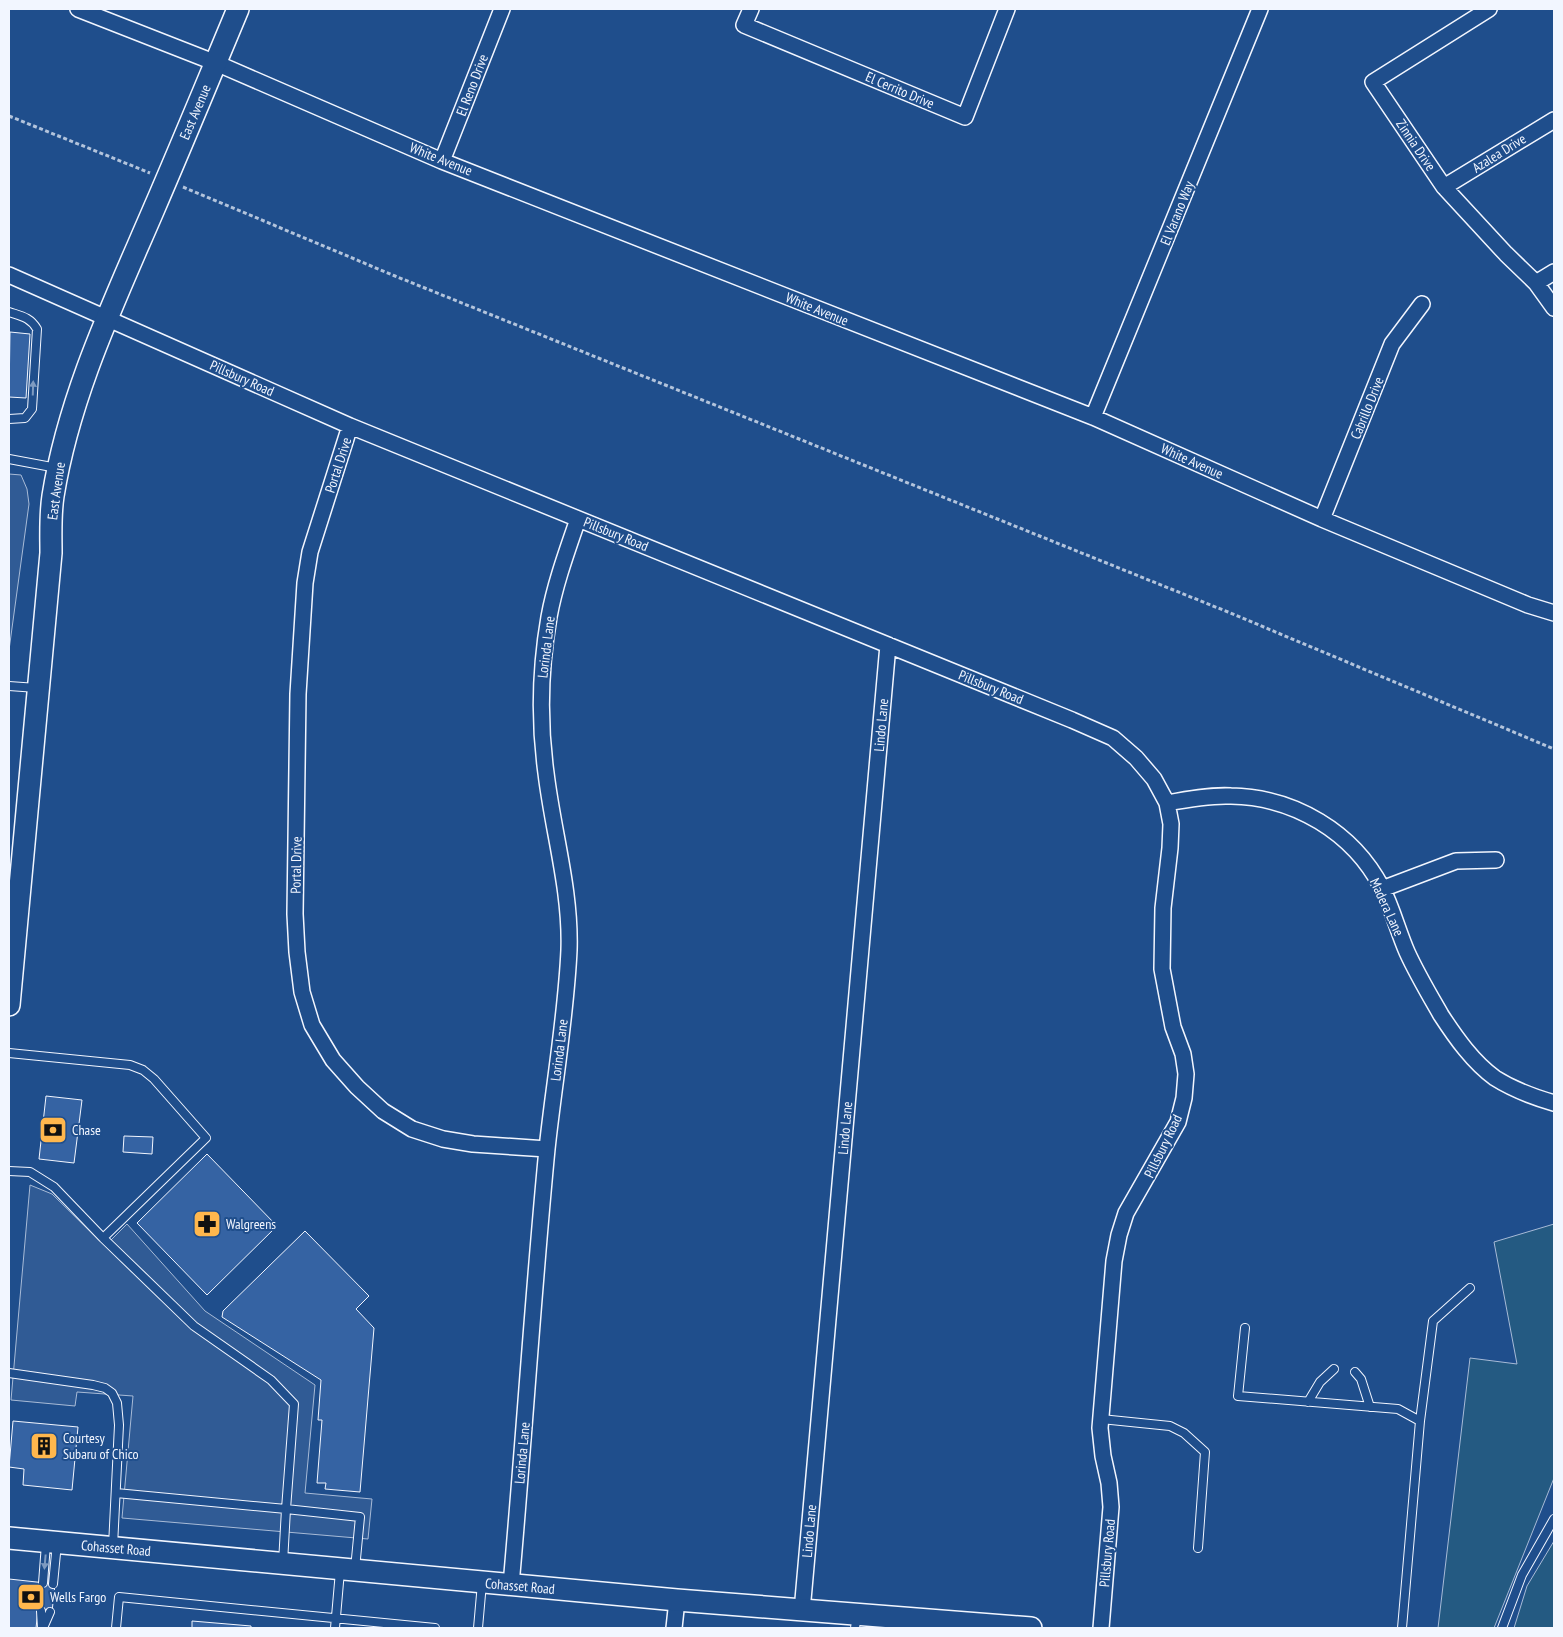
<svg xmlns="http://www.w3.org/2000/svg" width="1563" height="1637" font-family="'PT Sans Narrow',sans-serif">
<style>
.green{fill:#245a82;stroke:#a8bbd7}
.parking{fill:#305b95;stroke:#a8bbd7}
.building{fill:#3563a3;stroke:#f2f6ff}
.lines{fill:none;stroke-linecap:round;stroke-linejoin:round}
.lane-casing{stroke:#f2f6ff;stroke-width:10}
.street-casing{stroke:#f2f6ff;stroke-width:18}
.secondary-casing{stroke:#f2f6ff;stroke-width:24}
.path{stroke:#b3c4dc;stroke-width:3;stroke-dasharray:4 2.5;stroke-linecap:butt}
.lane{stroke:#1f4e8c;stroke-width:8}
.street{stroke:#1f4e8c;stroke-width:15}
.secondary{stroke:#1f4e8c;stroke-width:21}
.oneway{fill:#7e9ac0}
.labels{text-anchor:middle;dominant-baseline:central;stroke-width:4;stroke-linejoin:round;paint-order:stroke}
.street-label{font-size:14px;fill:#f2f6ff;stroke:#1f4e8c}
.poi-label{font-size:14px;fill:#f2f6ff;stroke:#1f4e8c;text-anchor:start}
</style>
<rect width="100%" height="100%" fill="#1f4e8c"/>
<!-- green -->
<path class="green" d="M 1554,1224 L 1554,1478 L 1494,1628 L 1438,1628 L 1470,1358 L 1517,1364 L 1494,1242 Z
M 1554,1541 L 1554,1628 L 1514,1628 L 1527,1586 Z"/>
<!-- parking -->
<path class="parking" d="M 9,474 L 21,475 L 27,489 L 29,504 L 9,650 Z
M 30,1185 L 52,1194 L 105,1246 L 127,1224 L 205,1311 L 315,1385 L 305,1493 L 372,1499 L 368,1539 L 122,1518 L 133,1396 L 77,1392 L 75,1406 L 11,1400 Z"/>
<!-- building -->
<path class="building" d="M 10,332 L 30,334 L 26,398 L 9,397 Z
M 46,1096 L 82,1100 L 74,1163 L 39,1159 Z
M 124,1136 L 153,1137 L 152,1154 L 123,1152 Z
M 207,1154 L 277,1226 L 207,1295 L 137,1223 Z
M 305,1231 L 369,1296 L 356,1309 L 374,1328 L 360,1492 L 325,1489 L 326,1483 L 317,1483 L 322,1420 L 318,1420 L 321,1380 L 222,1317 L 223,1311 Z
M 13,1421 L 78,1427 L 72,1490 L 23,1485 L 24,1469 L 9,1467 Z
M 9,1579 L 55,1584 L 52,1612 L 38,1610 L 36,1628 L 9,1628 Z
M 192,1621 L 251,1626 L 251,1628 L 192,1628 Z"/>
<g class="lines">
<defs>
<path id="lane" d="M 9,312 C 21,316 30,317 37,329 L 32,409 L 25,418 L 9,419
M 9,459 L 57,468
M 9,686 L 37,688
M 9,1053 L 130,1065 L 143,1070 L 154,1079 L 206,1138 L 103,1238 L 194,1326 L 271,1380 L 294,1404 L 286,1509 L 116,1493
M 9,1171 L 30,1172 L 54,1187 L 103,1238
M 1245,1328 L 1238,1396 L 1398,1409 L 1420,1421 L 1402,1628
M 1355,1372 L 1361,1379 L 1370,1407
M 9,1373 L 93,1385 L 105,1388 L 112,1393 L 117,1403 L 119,1425 L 113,1546
M 1308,1402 L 1320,1382 L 1334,1369
M 1101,1419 L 1170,1426 L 1184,1433 L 1205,1452 L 1198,1548
M 1420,1421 L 1433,1321 L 1470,1288
M 283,1563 L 286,1509 L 360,1517 L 355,1569
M 43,1583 L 46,1544
M 53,1584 L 57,1543
M 41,1611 L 42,1628
M 43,1628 L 50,1612
M 116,1628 L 119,1597 L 435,1628
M 335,1628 L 340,1571
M 478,1628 L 482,1583
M 855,1628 L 857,1615
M 1502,1628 L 1522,1575 L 1554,1519"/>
<path id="street" d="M 78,9 L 216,63 L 442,161 L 1093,417 L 1322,519 L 1528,605 L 1554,613
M 751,9 L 744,25 L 965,117 L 1007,9
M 1489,9 L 1373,82 L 1444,187 L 1506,254 L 1536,283 L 1554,308
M 442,161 L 502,9
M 1444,187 L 1554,120
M 9,275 L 350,426 L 1072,720 L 1113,738 L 1136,758 L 1154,779 L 1167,803 L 1171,824 L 1170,848 L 1163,908 L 1162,969 L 1173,1027 L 1183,1054 L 1186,1074 L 1184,1098 L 1178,1122 L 1126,1213 L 1119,1235 L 1114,1261 L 1100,1428 L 1103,1456 L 1109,1483 L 1111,1507 L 1101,1628
M 1536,283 L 1554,272
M 1093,417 L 1260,9
M 350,426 L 310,552 L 305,583 L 298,694 L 295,914 L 297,952 L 302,992 L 312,1025 L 333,1060 L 357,1087 L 383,1111 L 412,1129 L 443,1139 L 473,1144 L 547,1149
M 1322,519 L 1392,344 L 1422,304
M 1167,803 C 1188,799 1210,795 1231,796 C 1294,797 1353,832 1382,888 C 1392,908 1398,931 1407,952 C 1417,974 1429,994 1441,1015 C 1456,1038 1473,1062 1495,1078 C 1514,1090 1533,1097 1554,1103
M 1382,889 L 1456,861 L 1496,860
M 511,1585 C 524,1440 533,1294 547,1149 C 554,1083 566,1017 569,950 C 571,890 553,832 546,773 C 539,722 540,669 549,617 C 555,584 567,551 578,519
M 802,1611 L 888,645
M 674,1628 L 677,1600"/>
<path id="secondary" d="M 9,1005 L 51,553 C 51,535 50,515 53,496 C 69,396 113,304 153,211 C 182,144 210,76 238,9
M 9,1538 L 677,1600 L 1031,1628"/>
</defs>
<!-- lane casing -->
<use href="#lane" class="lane-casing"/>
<!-- street casing -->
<use href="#street" class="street-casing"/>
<!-- secondary casing -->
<use href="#secondary" class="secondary-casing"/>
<!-- path -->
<path class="path" d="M 9,116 L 150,173
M 183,187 L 395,276 L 1228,612 L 1554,749"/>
<!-- lane -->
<use href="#lane" class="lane"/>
<!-- street -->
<use href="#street" class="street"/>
<!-- secondary -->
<use href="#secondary" class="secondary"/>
</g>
<!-- one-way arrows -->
<defs><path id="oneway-solid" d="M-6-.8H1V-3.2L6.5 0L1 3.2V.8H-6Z" transform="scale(1.25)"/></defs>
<g class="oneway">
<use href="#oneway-solid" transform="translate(33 388) rotate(-88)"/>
<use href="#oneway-solid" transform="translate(45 1562) rotate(95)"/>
</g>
<!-- icons -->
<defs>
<symbol id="bank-square" viewBox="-11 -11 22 22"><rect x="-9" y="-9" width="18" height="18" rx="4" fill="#ffb74d" stroke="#1f4e8c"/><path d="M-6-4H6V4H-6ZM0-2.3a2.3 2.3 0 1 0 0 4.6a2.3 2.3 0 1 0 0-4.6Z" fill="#111"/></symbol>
<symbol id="pharmacy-square" viewBox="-11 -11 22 22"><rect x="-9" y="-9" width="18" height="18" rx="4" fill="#ffb74d" stroke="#1f4e8c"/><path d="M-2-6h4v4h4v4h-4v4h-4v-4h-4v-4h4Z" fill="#111"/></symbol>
<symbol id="building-square" viewBox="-11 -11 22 22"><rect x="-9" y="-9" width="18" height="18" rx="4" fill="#ffb74d" stroke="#1f4e8c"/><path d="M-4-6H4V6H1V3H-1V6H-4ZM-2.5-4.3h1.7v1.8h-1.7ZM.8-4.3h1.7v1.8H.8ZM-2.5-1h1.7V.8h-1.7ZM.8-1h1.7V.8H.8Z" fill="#111"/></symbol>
</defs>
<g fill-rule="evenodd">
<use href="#bank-square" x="37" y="1114" width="32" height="32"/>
<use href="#pharmacy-square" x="191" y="1208" width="32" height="32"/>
<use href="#building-square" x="28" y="1430" width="32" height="32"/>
<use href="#bank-square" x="15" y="1581" width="32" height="32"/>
</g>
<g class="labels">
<!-- street labels -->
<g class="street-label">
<text transform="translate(472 85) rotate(-69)">El Reno Drive</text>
<text transform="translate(900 90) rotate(23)">El Cerrito Drive</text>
<text transform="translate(195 112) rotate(-67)">East Avenue</text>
<text transform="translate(1416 145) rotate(56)">Zinnia Drive</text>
<text transform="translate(1499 153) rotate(-32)">Azalea Drive</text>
<text transform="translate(441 159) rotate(22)">White Avenue</text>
<text transform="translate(1177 213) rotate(-68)">El Varano Way</text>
<text transform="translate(817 309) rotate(22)">White Avenue</text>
<text transform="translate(242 378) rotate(24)">Pillsbury Road</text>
<text transform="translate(1367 408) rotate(-68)">Cabrillo Drive</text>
<text transform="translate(1192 461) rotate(24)">White Avenue</text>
<text transform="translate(338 465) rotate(-72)">Portal Drive</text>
<text transform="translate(56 491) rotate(-82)">East Avenue</text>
<text transform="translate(616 534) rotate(22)">Pillsbury Road</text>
<text transform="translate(546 647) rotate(-83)">Lorinda Lane</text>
<text transform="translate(991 687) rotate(22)">Pillsbury Road</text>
<text transform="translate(881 725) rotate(-85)">Lindo Lane</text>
<text transform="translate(296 865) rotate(-89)">Portal Drive</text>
<text transform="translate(1387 907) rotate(65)">Madera Lane</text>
<text transform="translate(559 1050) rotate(-83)">Lorinda Lane</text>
<text transform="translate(845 1128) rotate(-85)">Lindo Lane</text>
<text transform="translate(1163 1146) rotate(-64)">Pillsbury Road</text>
<text transform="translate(522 1453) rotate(-85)">Lorinda Lane</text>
<text transform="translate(809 1531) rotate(-85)">Lindo Lane</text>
<text transform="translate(116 1548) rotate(5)">Cohasset Road</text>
<text transform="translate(1107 1553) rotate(-85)">Pillsbury Road</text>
<text transform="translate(520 1586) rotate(5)">Cohasset Road</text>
</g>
<!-- poi labels -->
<g class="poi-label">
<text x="72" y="1130">Chase</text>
<text x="226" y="1224">Walgreens</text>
<text x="63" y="1438">Courtesy<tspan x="63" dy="16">Subaru of Chico</tspan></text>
<text x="50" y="1597">Wells Fargo</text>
</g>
</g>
<!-- border -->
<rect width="1563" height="1637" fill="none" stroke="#f2f6ff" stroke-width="20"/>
</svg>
